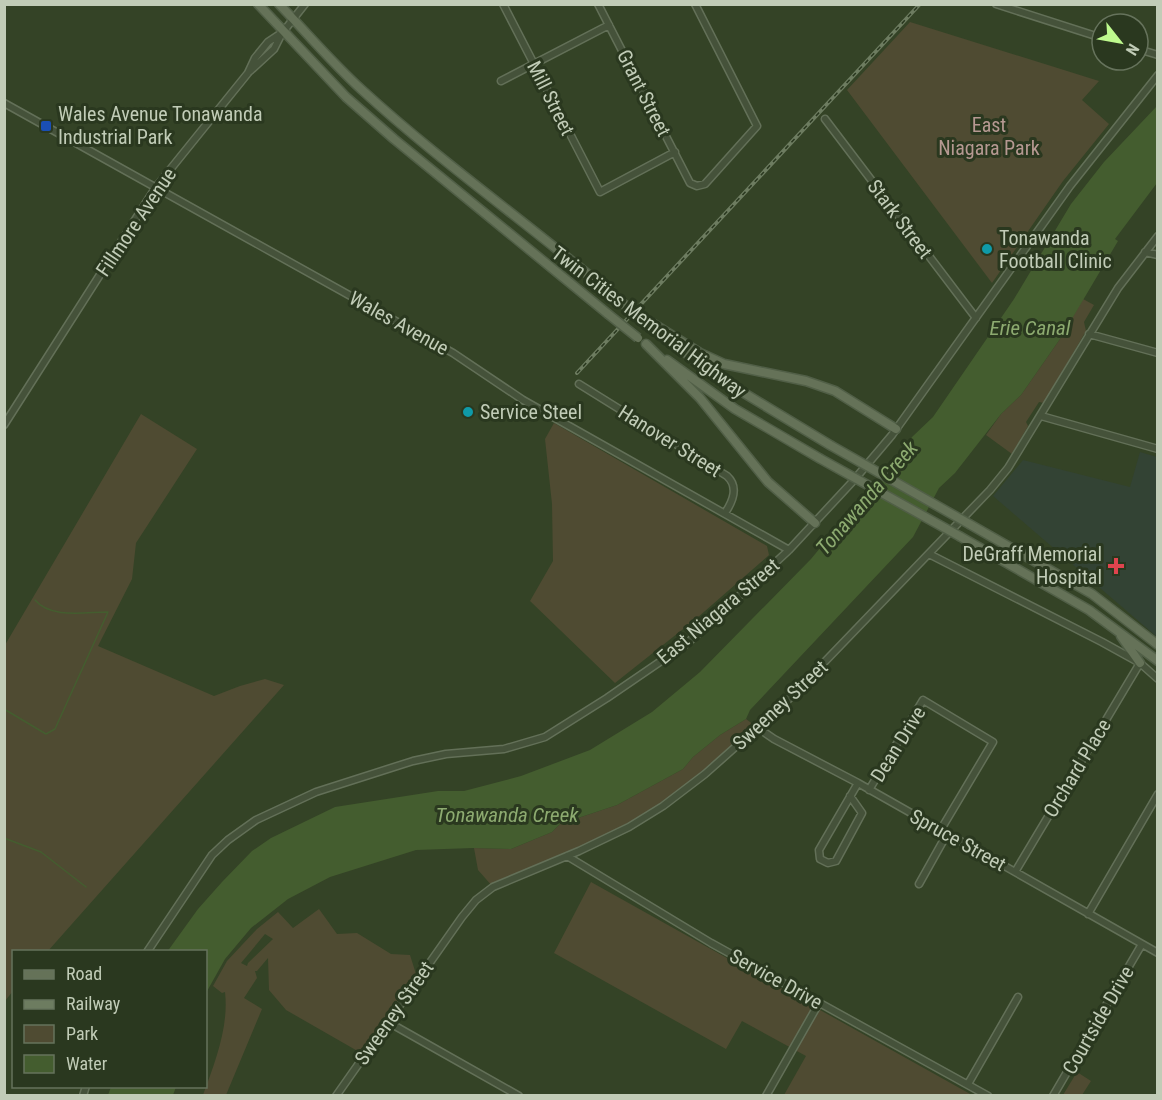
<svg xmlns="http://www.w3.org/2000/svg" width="1162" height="1100" font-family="'Roboto Condensed',sans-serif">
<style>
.medical{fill:#334334}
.green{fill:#4f4b32;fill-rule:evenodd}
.water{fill:#445d2f}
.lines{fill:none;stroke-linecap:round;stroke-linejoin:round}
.stream{stroke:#445d2f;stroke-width:1.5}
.minor-casing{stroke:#637058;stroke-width:9}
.major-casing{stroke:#515f47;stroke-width:11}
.minor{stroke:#45523a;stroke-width:6}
.major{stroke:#657258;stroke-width:8}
.rail-casing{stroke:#6d7c60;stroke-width:4}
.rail{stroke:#2a381f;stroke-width:1.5;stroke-dasharray:4.5;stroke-linecap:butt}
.major-bridge-casing{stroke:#515f47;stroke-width:11;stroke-linecap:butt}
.major-bridge{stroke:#657258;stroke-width:8}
.transit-dot{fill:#1a4fb4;stroke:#2a381f;stroke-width:2}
.culture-dot{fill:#0f9aa8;stroke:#2a381f;stroke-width:2}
.health-dot{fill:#e0444e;stroke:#2a381f;stroke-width:2}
.labels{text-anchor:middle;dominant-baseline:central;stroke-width:6;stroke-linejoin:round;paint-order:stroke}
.street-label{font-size:20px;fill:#c1ccb7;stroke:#2a381f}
.poi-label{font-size:20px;fill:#c1ccb7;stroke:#2a381f;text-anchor:start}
.park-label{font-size:20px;fill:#b69992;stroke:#2a381f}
.water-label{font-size:21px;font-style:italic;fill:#8dab70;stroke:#2a381f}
</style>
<rect width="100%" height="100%" fill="#344326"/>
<!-- medical -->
<path class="medical" d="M 1140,452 L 1157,457 L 1157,637 L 993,496 L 1023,460 L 1130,487 Z"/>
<!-- green -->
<path class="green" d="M 910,22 L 1099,81 L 1082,100 L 1109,124 L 1063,181 L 992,283 L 847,90 Z
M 1083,299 L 1094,305 L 1084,322 L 1086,331 L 1044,403 L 1039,402 L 1026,422 L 1028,426 L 1012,454 L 986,435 L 1001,414 L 1021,395 L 1060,339 Z
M 141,414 L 197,449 L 136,543 L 132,579 L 98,646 L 214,696 L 240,686 L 265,679 L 284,685 L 48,951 L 14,952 L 13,991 L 5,1001 L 5,645 Z
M 554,423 L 767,546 L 769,555 L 697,618 L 615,683 L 530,601 L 553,561 L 552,504 L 545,439 Z
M 746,719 L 758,728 L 663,806 L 579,851 L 493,887 L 478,870 L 474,848 L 511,849 L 552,832 L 560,824 L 617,805 L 683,769 L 693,757 L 720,735 Z
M 591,882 L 972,1095 L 784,1095 L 806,1056 L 742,1021 L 726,1049 L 554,953 Z
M 319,909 L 337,934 L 357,933 L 391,954 L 410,955 L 416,974 L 361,1053 L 286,1010 L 269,990 L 268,958 L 257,971 L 255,971 L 257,978 L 244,998 L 262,1009 L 226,1095 L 203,1095 C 215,1062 229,1027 225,992 L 222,993 L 213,986 L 227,961 L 257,929 L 278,912 L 293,928 ZM 265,934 L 273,939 L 248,963 L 247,966 L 241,963 Z
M 1077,1072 L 1091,1081 L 1082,1095 L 1063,1095 Z"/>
<!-- water -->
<path class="water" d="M 1157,106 L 1157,183 L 1115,239 L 1118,241 L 1060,339 L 1021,395 L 1001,414 L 955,473 L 939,488 L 913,537 L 750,710 L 746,719 L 720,735 L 693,757 L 683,769 L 617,805 L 560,824 L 552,832 L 511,849 L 473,848 L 416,850 L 330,877 L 288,899 L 251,928 L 225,959 L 206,993 L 206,952 L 167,952 L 198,909 L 222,882 L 252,851 L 271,838 L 335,807 L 438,791 L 464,791 L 521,776 L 590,750 L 652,712 L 700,672 L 811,559 L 887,467 L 894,463 L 912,437 L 933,417 L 1014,299 L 1071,204 L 1104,162 Z
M 111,1087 L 111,1086 L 176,1087 L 173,1095 L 108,1095 Z"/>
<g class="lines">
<!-- stream -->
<path class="stream" d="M 4,709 L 46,734 L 55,729 L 108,612 C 85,612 51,619 35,600
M 4,838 L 41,852 L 86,887"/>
<defs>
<path id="minor" d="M 503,4 L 600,192 L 675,152
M 598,4 L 690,183 L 697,186 L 705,184 L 757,126 L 695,4
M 996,4 L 1102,38
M 1138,49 L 1158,55
M 250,71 L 274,49 L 282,33
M 501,81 L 609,25
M 4,103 L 453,353 L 523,400 L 789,550
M 825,119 L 976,318
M 1145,252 L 1158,255
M 1089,334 L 1158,353
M 579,384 L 727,476 C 739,487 733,501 725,513
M 1041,416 L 1158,449
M 4,425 L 156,187 L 248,73 L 255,58 L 268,42 L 283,32 L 305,4
M 929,554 L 1102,642 L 1140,663 L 1158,679
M 758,728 L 774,739 L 858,783 L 1158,953
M 869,790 L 923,700 L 993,742 L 940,831
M 850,796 L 862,813 L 836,861 L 828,863 L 820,859 L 819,850 L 858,783
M 567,856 L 711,943 L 988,1096
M 1015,872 L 1140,663
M 919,884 L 947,834
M 1088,914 L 1158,794
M 147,952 L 212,855 L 228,840 L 256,820 L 316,792 L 413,761 L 446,754 L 504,749 L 545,737 L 607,698 L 686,644 L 702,630 L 789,550 L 854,480 L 892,435 L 1070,186 L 1158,75
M 388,1022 L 519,1096
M 968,1084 L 1018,997
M 83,1096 L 86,1086
M 336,1096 L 462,917 L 476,900 L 493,887 L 579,851 L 629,827 L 663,806 L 705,774 L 786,702 L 990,490 L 1008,468 L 1118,288 L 1158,236
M 766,1096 L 819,1003
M 1053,1096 L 1142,944"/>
<path id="major" d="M 258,4 L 346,97 L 394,139 L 608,314
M 279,4 C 307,33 332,63 362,90 C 444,165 536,229 620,301
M 652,323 L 700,353 L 724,364 L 806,381 L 835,391 L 896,429
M 670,341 L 714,375 L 830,445
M 646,344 L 700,398 L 768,482 L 815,523
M 667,360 L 735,409 L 819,458
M 971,525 L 1092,594 L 1158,645
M 961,537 L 1089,610 L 1158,661
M 1121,636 L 1140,663"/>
</defs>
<!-- minor casing -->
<use href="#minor" class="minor-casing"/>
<!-- major casing -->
<use href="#major" class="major-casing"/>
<!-- minor -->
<use href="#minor" class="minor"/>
<!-- major -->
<use href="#major" class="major"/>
<defs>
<path id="rail" d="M 577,373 L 920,4"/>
</defs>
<!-- rail casing -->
<use href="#rail" class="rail-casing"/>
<!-- rail -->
<use href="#rail" class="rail"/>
<defs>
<path id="major-bridge" d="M 620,301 L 650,325
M 608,314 L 638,338
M 830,445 L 971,525
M 819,458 L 961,537"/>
</defs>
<!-- major-bridge casing -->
<use href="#major-bridge" class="major-bridge-casing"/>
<!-- major-bridge -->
<use href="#major-bridge" class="major-bridge"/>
</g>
<!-- markers -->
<rect class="transit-dot" x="40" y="120" width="12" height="12" rx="3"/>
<g class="culture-dot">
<circle cx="987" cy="249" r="6"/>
<circle cx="468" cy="412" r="6"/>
</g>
<path class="health-dot" d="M1113 557h6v6h6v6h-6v6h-6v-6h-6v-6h6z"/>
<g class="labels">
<!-- street labels -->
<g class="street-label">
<text transform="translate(644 93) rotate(63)">Grant Street</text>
<text transform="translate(551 98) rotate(63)">Mill Street</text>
<text transform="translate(900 219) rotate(53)">Stark Street</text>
<text transform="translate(136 222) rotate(-56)">Fillmore Avenue</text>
<text transform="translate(649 322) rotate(37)">Twin Cities Memorial Highway</text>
<text transform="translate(399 323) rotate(29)">Wales Avenue</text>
<text transform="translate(670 441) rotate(32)">Hanover Street</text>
<text transform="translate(718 611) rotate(-40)">East Niagara Street</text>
<text transform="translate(780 705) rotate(-43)">Sweeney Street</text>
<text transform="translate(898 744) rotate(-58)">Dean Drive</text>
<text transform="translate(1077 768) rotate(-59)">Orchard Place</text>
<text transform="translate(958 840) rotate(29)">Spruce Street</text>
<text transform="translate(776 979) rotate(29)">Service Drive</text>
<text transform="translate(394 1013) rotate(-55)">Sweeney Street</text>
<text transform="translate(1098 1020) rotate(-60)">Courtside Drive</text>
</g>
<!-- poi labels -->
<g class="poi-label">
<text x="58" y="114">Wales Avenue Tonawanda<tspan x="58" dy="23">Industrial Park</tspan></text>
<text x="999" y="238">Tonawanda<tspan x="999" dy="23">Football Clinic</tspan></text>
<text x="480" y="412">Service Steel</text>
<text x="1102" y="554" text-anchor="end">DeGraff Memorial<tspan x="1102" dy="23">Hospital</tspan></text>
</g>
<!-- park labels -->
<g class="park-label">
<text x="989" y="125">East<tspan x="989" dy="23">Niagara Park</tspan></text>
</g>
<!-- water labels -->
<g class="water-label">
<text x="1030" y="328">Erie Canal</text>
<text transform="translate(867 498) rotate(-49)">Tonawanda Creek</text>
<text x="507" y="815">Tonawanda Creek</text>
</g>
</g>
<!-- border -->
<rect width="1162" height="1100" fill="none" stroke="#c1ccb7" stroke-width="12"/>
<!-- legend -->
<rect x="12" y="950" width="195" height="138" fill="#2a381f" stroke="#66735c" stroke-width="1.5"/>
<rect x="24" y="970" width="30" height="9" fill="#657258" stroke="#66735c" stroke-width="1.5"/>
<text x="66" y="980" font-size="18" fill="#c1ccb7">Road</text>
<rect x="24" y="1000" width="30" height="9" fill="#6d7c60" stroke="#66735c" stroke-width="1.5"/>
<text x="66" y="1010" font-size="18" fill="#c1ccb7">Railway</text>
<rect x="24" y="1025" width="30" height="18" fill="#4f4b32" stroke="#66735c" stroke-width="1.5"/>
<text x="66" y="1040" font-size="18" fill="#c1ccb7">Park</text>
<rect x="24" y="1055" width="30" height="18" fill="#445d2f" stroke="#66735c" stroke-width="1.5"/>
<text x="66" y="1070" font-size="18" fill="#c1ccb7">Water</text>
<!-- north arrow -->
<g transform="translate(1120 42) rotate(121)"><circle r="28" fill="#2a381f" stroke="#66735c" stroke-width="1.5"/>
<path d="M0-4.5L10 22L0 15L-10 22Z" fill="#befa8e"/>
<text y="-9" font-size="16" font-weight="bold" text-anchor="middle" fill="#c1ccb7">N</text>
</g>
</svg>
